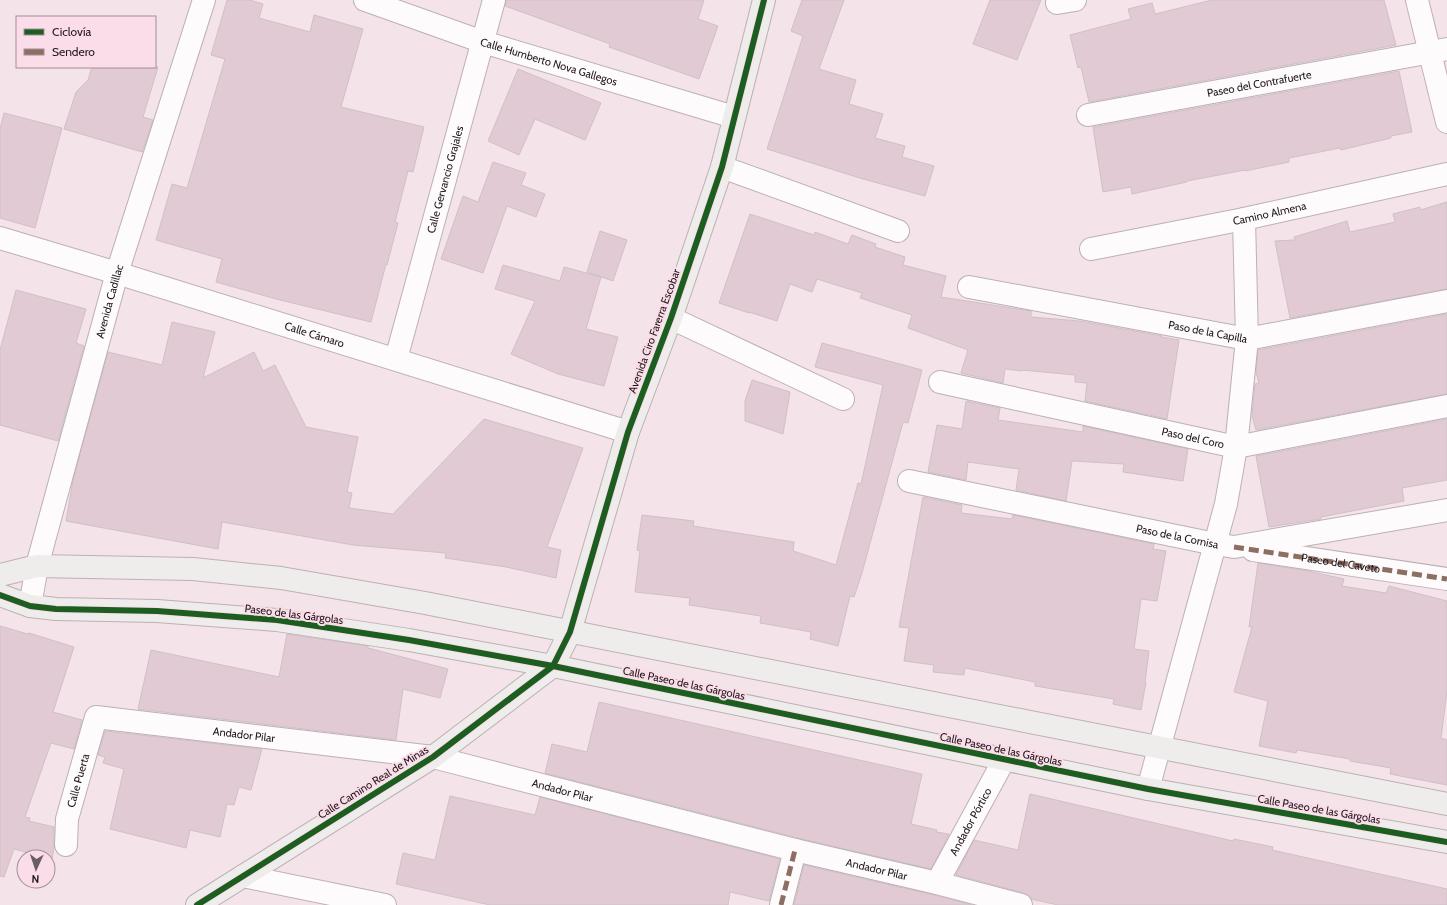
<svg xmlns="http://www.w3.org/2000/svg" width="1447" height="905" font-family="Cabin,sans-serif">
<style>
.building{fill:#e1cad3;stroke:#cec1c6}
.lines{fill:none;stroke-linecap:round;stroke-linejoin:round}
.street-casing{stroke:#bdb0b5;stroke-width:24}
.secondary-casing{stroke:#bdb0b5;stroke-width:24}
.street{stroke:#fdfbfc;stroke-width:22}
.secondary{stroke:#efedeb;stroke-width:22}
.quiet{stroke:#8d6e63;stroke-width:5;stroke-dasharray:10 5;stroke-linecap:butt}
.cycleway-casing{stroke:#fadde8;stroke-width:8}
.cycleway{stroke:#1b5e20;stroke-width:6}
.labels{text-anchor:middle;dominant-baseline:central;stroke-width:4;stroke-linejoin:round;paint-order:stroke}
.street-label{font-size:11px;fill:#21171b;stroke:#fadde8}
</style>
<rect width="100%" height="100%" fill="#f4e3e9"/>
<!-- building -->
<path class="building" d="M 227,0 L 250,0 L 263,4 L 259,18 L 310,32 L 314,15 L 363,29 L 341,107 L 424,127 L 413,172 L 408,171 L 395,222 L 398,223 L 387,265 L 386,264 L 371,322 L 276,299 L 216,282 L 222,259 L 156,240 L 172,184 L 187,188 L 225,59 L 211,55 Z
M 506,0 L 704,0 L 698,19 L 718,26 L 699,79 L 609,47 L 610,44 L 505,6 Z
M 802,0 L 844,0 L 819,69 L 856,80 L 849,104 L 883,114 L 875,138 L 905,146 L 902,157 L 934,166 L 925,196 L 863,179 L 767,149 L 803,36 L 791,31 Z
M 990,0 L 1041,0 L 1017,60 L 973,44 Z
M 1212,0 L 1384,0 L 1396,45 L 1089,102 L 1081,67 L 1078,68 L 1070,35 L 1131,19 L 1128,9 L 1152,3 L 1155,14 Z
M 92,67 L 158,67 L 143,117 L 153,120 L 142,152 L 64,129 L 76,92 L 88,80 Z
M 518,69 L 601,103 L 585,140 L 535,119 L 519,155 L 488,141 Z
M 1399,71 L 1412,132 L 1391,136 L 1391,138 L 1341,150 L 1340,148 L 1289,158 L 1289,162 L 1245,171 L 1245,170 L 1187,181 L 1187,182 L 1132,194 L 1131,187 L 1103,192 L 1093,127 Z
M 4,113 L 62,128 L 35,228 L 0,218 L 0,129 Z
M 493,162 L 526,173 L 521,185 L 545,194 L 536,217 L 507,206 L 483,273 L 441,259 L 463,196 L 478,202 Z
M 1447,202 L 1447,289 L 1290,318 L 1275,241 L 1295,240 L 1294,237 L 1347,221 L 1350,232 L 1395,222 L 1393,214 L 1420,207 L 1420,210 Z
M 750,214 L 814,235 L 815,232 L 848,244 L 852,235 L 876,244 L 875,247 L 905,257 L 903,265 L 946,276 L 941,297 L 1031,311 L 1031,317 L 1080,321 L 1162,336 L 1162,337 L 1179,340 L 1167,419 L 1085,401 L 1087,383 L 1075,382 L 1075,375 L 1022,370 L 1022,371 L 1005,369 L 1003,383 L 961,373 L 968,350 L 908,328 L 912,315 L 860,298 L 862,293 L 817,279 L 812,292 L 790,284 L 777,321 L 749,312 L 749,313 L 719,303 Z
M 600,231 L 627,240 L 613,281 L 587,272 Z
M 503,265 L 560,281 L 564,267 L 601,277 L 586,329 L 618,337 L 604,386 L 558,374 L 511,354 L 535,301 L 495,289 Z
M 16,290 L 86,309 L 76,343 L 84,346 L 58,441 L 0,425 L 0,350 Z
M 1447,314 L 1447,394 L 1256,430 L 1252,416 L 1255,384 L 1259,383 L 1256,372 L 1258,350 Z
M 172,322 L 215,332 L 203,378 L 254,352 L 263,371 L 275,365 L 306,427 L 358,437 L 347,492 L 352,493 L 349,508 L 393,514 L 484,419 L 583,448 L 547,547 L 561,550 L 556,578 L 506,567 L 445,558 L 446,553 L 353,545 L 222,522 L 218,549 L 66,521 L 73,480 L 108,352 L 162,365 Z
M 822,343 L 922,370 L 908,423 L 903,422 L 862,573 L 854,597 L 850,596 L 838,646 L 810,639 L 811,632 L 760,623 L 761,616 L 689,605 L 690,598 L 635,592 L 640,551 L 637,550 L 642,515 L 694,521 L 693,526 L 794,542 L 793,551 L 836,565 L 858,483 L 861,484 L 883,385 L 815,367 Z
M 752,380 L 790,392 L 783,434 L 745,421 L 745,401 Z
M 966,401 L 1000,408 L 998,420 L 1083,432 L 1083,426 L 1188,449 L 1183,481 L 1123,472 L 1124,464 L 1072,461 L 1066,501 L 1016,490 L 1019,469 L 968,462 L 966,480 L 928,472 L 937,425 L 962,429 Z
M 1447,419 L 1447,480 L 1402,488 L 1404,501 L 1321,517 L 1321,519 L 1269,527 L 1256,456 Z
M 923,497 L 962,505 L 961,513 L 1012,519 L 1013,515 L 1154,544 L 1153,549 L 1166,551 L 1157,601 L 1141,599 L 1134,649 L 1149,651 L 1145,682 L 1146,682 L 1141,710 L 1113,704 L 1114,699 L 1035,686 L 1035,682 L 965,668 L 964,675 L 933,672 L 934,665 L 904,661 L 909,628 L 899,627 Z
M 1258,563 L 1308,571 L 1344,579 L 1342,586 L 1386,593 L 1389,586 L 1447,601 L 1447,691 L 1441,738 L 1447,740 L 1447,785 L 1390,774 L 1391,768 L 1350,761 L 1350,759 L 1297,750 L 1296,753 L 1259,746 L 1268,701 L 1234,692 L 1252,627 L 1249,627 Z
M 0,626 L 28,634 L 29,633 L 74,647 L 53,712 L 82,720 L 74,749 L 51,743 L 25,817 L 30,818 L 29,821 L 54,827 L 54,848 L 52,859 L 14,849 L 4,877 L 0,876 Z
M 287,634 L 368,646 L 368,648 L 448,669 L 440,698 L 403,689 L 396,740 L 138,709 L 151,650 L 279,677 Z
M 599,702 L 922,774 L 911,824 L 937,830 L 936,832 L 949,834 L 931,869 L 798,838 L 545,773 L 552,744 L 587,752 Z
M 105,731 L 262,749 L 251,790 L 239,787 L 234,805 L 227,804 L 220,837 L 190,830 L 186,848 L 110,829 L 124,769 L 103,763 L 105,757 L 98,755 Z
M 1030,794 L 1233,841 L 1234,839 L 1273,847 L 1272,850 L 1447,889 L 1447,905 L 1058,905 L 1031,899 L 1029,896 L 1024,893 L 956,875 L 974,840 L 1018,850 Z
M 450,796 L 535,815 L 540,797 L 780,859 L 769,901 L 730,892 L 728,905 L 490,905 L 396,884 L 403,853 L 435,860 Z
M 804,865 L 934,895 L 972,905 L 794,905 Z"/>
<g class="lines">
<defs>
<g id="street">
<path id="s1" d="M 365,0 L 483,42 L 734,117"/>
<path d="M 1417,0 L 1447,122"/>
<path d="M 1057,3 L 1075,0"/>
<path id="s2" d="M 1088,115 L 1447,49"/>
<path d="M 722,167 L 898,231"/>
<path id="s3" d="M 0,238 L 117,273 L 628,432"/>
<path id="s4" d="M 1091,249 L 1244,219 L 1447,174"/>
<path id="s5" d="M 969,287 L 1247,339 L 1447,301"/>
<path d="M 671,318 L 843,399"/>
<path id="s6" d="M 396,359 L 494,0"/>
<path id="s7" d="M 940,382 L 1236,447 L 1447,406"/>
<path id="s8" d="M 909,481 L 1215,544 L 1234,547 L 1447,510"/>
<path d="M 1253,550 L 1447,579"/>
<path id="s9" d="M 30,606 L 37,566 L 117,273 L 204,0"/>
<path d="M 1148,789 L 1226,504 L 1236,447 L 1247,339 L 1244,219"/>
<path id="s10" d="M 66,845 L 67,819 L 96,717 L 433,757 L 795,850 L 937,883 L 1021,905"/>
<path d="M 243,876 L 385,905"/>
<path id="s11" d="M 937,883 L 1004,760"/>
<path d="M 781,905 L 795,850"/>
</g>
<path id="secondary" d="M 0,575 L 37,566 L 193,569 L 281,578 L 425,603 L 1447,804
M 0,595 L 30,606 L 56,609 L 157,611 L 277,620 L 409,640 L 553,666 L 1148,789 L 1447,842
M 197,905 L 433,757 L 553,666 L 570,632 L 628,432 L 671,318 L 722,167 L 764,0"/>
</defs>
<!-- street casing -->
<use href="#street" class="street-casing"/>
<!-- secondary casing -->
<use href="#secondary" class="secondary-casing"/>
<!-- street -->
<use href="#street" class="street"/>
<!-- secondary -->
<use href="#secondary" class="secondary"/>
<!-- quiet -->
<g class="quiet">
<path id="s12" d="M 1234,547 L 1447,579"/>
<path d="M 781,905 L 795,850"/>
</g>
<defs>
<path id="cycleway" d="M 0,595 L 30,606 L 56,609 L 157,611 L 277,620 L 409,640 L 553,666 L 1148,789 L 1447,842
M 197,905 L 433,757 L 553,666 L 570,632 L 628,432 L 671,318 L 722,167 L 764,0"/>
</defs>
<!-- cycleway casing -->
<use href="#cycleway" class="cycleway-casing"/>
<!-- cycleway -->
<use href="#cycleway" class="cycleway"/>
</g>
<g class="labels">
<!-- street labels -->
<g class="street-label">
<text stroke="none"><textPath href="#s1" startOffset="194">Calle Humberto Nova Gallegos</textPath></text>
<text stroke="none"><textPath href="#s2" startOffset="174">Paseo del Contrafuerte</textPath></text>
<text stroke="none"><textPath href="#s6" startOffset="186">Calle Gervancio Grajales</textPath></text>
<text stroke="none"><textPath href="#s4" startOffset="182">Camino Almena</textPath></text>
<text stroke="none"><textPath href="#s9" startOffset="315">Avenida Cadillac</textPath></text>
<text stroke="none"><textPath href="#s5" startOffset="243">Paso de la Capilla</textPath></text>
<text transform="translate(654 331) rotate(-70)">Avenida Ciro Farerra Escobar</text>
<text stroke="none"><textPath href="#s3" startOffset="329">Calle Cámaro</textPath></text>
<text stroke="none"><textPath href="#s7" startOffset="259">Paso del Coro</textPath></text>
<text stroke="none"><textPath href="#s8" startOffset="274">Paso de la Cornisa</textPath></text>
<text stroke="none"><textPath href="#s12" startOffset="108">Paseo del Caveto</textPath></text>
<text transform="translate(294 614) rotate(7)">Paseo de las Gárgolas</text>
<text transform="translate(684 683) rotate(12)">Calle Paseo de las Gárgolas</text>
<text stroke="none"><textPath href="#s10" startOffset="281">Andador Pilar</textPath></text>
<text transform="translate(1001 749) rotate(12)">Calle Paseo de las Gárgolas</text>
<text stroke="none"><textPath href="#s10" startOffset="66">Calle Puerta</textPath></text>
<text transform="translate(373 782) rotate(-32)">Calle Camino Real de Minas</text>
<text stroke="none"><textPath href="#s10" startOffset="605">Andador Pilar</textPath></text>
<text transform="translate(1319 809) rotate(10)">Calle Paseo de las Gárgolas</text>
<text stroke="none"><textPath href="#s11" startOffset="70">Andador Pórtico</textPath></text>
<text stroke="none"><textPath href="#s10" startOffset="929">Andador Pilar</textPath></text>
</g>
</g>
<!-- legend -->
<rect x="16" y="16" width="140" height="52" fill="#fadde8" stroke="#a38e96"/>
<rect x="24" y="29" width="20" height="6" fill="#1b5e20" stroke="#a38e96"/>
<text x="52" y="36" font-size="12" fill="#21171b">Ciclovía</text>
<rect x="24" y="49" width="20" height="6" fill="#8d6e63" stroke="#a38e96"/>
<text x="52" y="56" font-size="12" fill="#21171b">Sendero</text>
<!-- north arrow -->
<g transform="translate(36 869) rotate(183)"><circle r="19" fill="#fadde8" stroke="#a38e96"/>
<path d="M0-3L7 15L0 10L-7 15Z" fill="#6b5e63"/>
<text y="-6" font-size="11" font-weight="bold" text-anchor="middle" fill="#21171b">N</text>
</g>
</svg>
